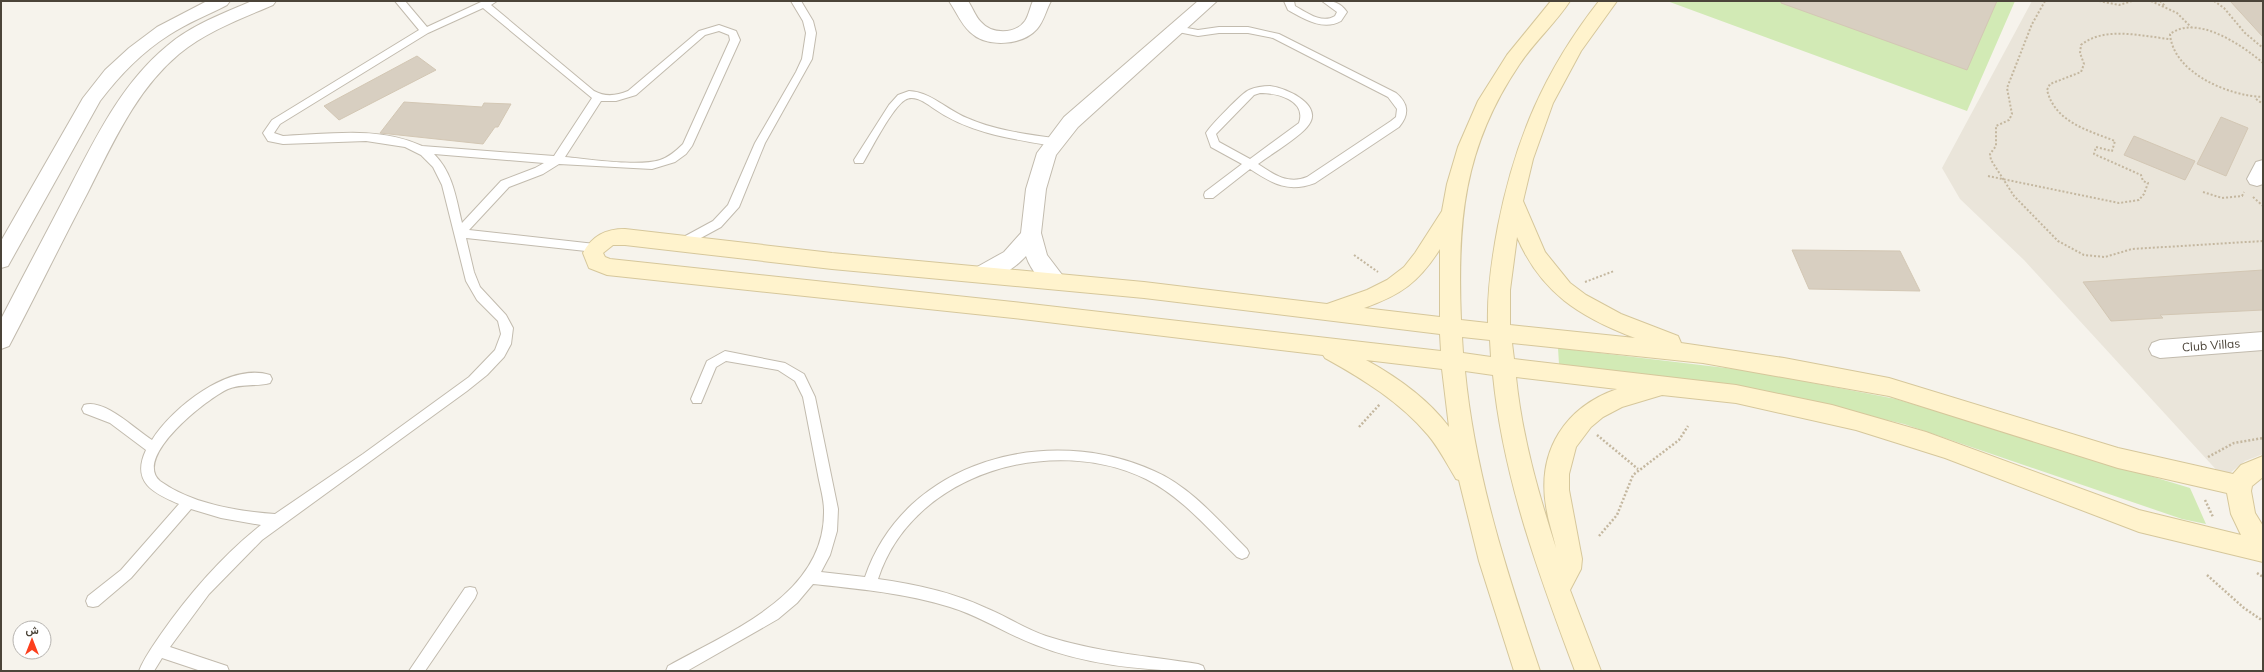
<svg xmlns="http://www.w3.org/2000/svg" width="2264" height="672" font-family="Mulish,Vazirmatn,sans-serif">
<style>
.residential{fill:#eae5da}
.green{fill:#d2eab5}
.building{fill:#d8cfc1;stroke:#d3c7b4}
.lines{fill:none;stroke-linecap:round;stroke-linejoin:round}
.lane-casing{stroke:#c2bbae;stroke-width:2}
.street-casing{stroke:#c2bbae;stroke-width:2}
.secondary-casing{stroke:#d6c79b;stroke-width:2}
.path-far1{stroke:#c4b79f;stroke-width:2;stroke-dasharray:2 2;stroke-linecap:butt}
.path{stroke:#c4b79f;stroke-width:2.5;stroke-dasharray:2 2;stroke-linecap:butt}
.lane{fill:#fff;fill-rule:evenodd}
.street{fill:#fff;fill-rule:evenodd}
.secondary{fill:#fff3cd;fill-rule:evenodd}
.labels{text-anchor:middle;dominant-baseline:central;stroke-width:4;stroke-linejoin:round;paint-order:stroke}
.street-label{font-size:12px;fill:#4b4439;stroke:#fff}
</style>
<rect width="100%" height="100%" fill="#f6f3ec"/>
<!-- residential -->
<path class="residential" d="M 2032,1 L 2263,1 L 2263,454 L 2245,461 L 2230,473 L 2222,476 L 2024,260 L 1960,199 L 1942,168 Z"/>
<!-- green -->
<path class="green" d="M 1667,1 L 2015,1 L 1967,111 Z
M 1558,348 L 1751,371 L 1896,399 L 2190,488 L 2206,524 L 2182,519 L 1904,424 L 1745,387 L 1559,364 Z"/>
<!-- building -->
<path class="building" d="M 1781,1 L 1997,1 L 1967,70 L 1781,3 Z
M 2230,1 L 2263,1 L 2263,37 Z
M 417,56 L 436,70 L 339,120 L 324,106 Z
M 404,102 L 482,107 L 484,103 L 511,104 L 498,127 L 495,127 L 483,144 L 380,133 Z
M 2221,117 L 2248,128 L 2226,176 L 2197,164 Z
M 2134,136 L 2195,161 L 2185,180 L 2124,155 Z
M 1792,250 L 1900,251 L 1920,291 L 1809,289 Z
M 2263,270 L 2263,310 L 2160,315 L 2163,318 L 2111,321 L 2083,282 Z"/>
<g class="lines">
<defs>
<path id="lane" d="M 395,1 L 405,1 L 427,27 L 481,2 L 497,1 L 491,5 L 594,91 C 605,97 616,96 628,91 L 699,31 L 719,25 L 736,31 L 740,40 L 692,146 L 686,154 L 675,162 L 652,169 L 559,164 L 543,174 L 509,187 L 469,230 L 595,244 L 601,248 L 599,251 L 595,252 L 466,238 L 474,272 L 480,287 L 506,315 L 513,328 L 511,344 L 504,357 L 487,375 L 467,391 L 262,540 L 209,594 L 170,647 L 227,666 L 229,671 L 201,671 L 162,658 L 154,671 L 139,671 C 144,658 153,646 161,634 C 189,594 222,556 261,525 L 221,518 L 191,509 L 131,578 L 98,606 L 93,607 L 88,606 L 86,601 L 88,596 L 121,570 L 179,504 C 153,493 131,482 146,450 L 110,423 L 84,413 L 82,409 L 84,405 C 104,398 136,430 152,440 C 172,408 229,362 270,375 L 272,379 L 270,383 C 257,387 243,383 228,389 C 208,398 132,457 160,481 C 192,504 236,511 275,514 L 363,454 L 469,377 L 495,350 L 501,334 L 498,321 L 477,300 L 466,281 L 442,185 L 433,167 L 421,155 L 405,147 L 366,141 L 283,144 L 268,141 L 263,133 L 272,120 L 419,30 ZM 483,8 L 592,98 L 554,156 L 422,146 C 380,126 329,134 283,136 L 274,133 L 280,124 L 428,33 ZM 719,31 L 729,35 L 730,40 L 683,144 C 676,151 669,157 660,160 C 638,167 589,159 565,157 L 601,101 L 616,101 L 636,95 L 705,35 ZM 434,154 L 544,163 L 535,168 L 501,181 L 462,223 C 456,198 453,173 434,154 Z
M 791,1 L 801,1 L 813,21 L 816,33 L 812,59 L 765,143 L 739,207 L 721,227 L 686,246 L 678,246 L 676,243 L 678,240 L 713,221 L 728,205 L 755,143 L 796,72 L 802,59 L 806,33 L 803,21 Z
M 1284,1 L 1294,1 L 1295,6 C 1307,13 1322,24 1335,16 L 1337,12 L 1322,1 C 1333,1 1340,2 1347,12 L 1341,21 C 1323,31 1304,19 1288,10 Z
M 1176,26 L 1198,30 L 1219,27 L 1248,27 L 1279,34 L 1396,93 C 1408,103 1410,114 1399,127 L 1315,183 C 1288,193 1273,184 1250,169 L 1213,198 L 1205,198 L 1204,195 L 1205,192 L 1242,164 L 1211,147 L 1206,133 C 1210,126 1243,92 1249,90 C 1256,87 1263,86 1270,86 C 1287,88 1326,106 1307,127 C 1298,138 1270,155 1258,164 C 1273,174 1288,185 1307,177 L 1391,121 L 1396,117 L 1397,109 L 1388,97 L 1273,38 L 1248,33 L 1219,33 L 1198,36 L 1173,31 L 1171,29 ZM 1260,93 C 1277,93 1307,100 1299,123 L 1250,159 L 1219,142 L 1216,134 L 1254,95 Z
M 909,91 C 931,92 947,110 967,118 C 994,130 1025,134 1054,138 L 1059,142 L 1054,146 C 1012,139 968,133 933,108 C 926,103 914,94 905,100 C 892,108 872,148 863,163 L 855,163 L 854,160 L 889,105 L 898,95 Z
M 725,351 L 785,363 L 804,374 L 815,397 L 838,509 L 837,531 L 830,555 L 821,572 L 865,577 C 905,460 1048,423 1154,471 C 1191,487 1219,521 1247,549 L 1249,553 L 1247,557 L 1242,559 L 1237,557 C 1209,530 1182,497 1146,479 C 1052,433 912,473 878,579 C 915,584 952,592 986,608 C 1006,616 1025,629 1046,636 C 1095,652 1148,656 1198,664 L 1203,666 L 1205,671 C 1148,671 1089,666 1036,645 C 1006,634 980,616 950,607 C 906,593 859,589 813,584 L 797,603 L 778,619 L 687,671 L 666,671 L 668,666 C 730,631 826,595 824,510 C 824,499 820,486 818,475 C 813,449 808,423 803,397 L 795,381 L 778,370 L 726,361 L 716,367 L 701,403 L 693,403 L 691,399 L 707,361 Z
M 470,587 L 475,588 L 477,593 L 475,598 L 425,671 L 409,671 L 465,588 Z"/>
<path id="street" d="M 207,1 L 230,1 L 227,5 C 208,15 187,23 169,35 C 142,52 119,76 100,101 L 8,266 L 1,268 L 1,241 L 83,98 L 105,70 L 129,48 L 157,27 Z
M 252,1 L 276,1 L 273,5 C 241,19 207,31 179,54 C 136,90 113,143 88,192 C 61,243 36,295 9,346 L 1,349 L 1,319 C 24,274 48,230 71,185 C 97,135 123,82 167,46 C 191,25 222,14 252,1 Z
M 949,1 L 968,1 C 973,8 975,16 981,22 C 991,34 1015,35 1025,21 C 1029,15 1030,7 1033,1 L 1051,1 C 1046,10 1044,21 1037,29 C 1022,46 986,48 970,32 C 961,24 956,11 949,1 Z
M 1198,1 L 1217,1 L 1078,127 L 1056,155 L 1046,189 L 1041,233 L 1047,255 L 1066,280 L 1063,286 C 1046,291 1031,271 1026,256 C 1015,268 993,284 977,279 L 973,273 L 977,267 L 1004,252 L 1021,233 L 1026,189 L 1037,153 L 1064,117 Z
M 2263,160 L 2263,184 L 2257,186 L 2250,184 L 2247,179 L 2256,162 Z
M 2263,332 L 2263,350 L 2160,358 L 2152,355 L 2149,349 L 2152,343 L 2160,340 Z"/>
<path id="secondary" d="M 1551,1 L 1570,1 C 1555,24 1534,42 1519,65 C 1463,148 1457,223 1461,320 L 1488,323 C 1487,290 1492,258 1498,226 C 1515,140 1544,71 1599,1 L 1617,1 L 1581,51 L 1553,103 L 1533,159 L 1523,201 L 1545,252 L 1570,283 L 1586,295 L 1621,314 L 1678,336 L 1681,343 L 1784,358 L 1889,378 L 2118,448 L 2233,474 L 2241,465 L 2263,456 L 2263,477 L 2252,486 L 2251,491 L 2255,513 L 2263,526 L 2263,562 L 2139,532 L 1945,458 L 1856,430 L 1736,403 L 1662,395 L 1622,407 L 1603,417 L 1591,427 L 1576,447 L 1569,474 L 1569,490 L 1582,559 L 1581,569 L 1570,590 L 1601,671 L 1575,671 C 1539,575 1503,478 1493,375 L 1465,371 C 1475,475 1507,573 1540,671 L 1514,671 L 1479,561 L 1459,480 L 1456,479 C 1447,464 1439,448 1428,435 C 1400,402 1363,379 1325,358 L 1323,355 L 1022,319 L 607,275 L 589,268 L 583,253 C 592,236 605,229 625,229 L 832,253 L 1144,282 L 1327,304 L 1367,290 L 1387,280 L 1404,267 L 1415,253 L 1442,211 L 1447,184 L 1458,147 L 1478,101 L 1507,55 ZM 1517,237 C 1541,293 1580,317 1635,338 L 1510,325 L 1510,290 ZM 613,245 L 625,245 L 832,269 L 1144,298 L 1440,334 L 1441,351 L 1022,303 L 610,259 L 605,257 L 603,253 ZM 1440,249 L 1440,317 L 1364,308 C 1401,295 1419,282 1440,249 ZM 1462,337 L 1490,340 L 1491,357 L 1463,353 ZM 1512,343 L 1703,363 L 1889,396 L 2118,468 L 2227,493 L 2231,514 L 2241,535 L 2139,510 L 1926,432 L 1832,405 L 1736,385 L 1514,359 ZM 1366,360 L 1442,369 L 1449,427 C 1428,399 1397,377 1366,360 ZM 1516,377 L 1617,389 C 1565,407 1537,451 1546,506 C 1548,521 1553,534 1556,548 C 1538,492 1522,436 1516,377 Z"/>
</defs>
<!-- lane casing -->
<use href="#lane" class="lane-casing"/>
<!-- street casing -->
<use href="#street" class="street-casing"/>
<!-- secondary casing -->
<use href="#secondary" class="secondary-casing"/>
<!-- path-far1 -->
<path class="path-far1" d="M 2045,1 L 2032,24 L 2007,88 L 2012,114 L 2009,120 L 1996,126 L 1996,146 L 1990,154 L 1991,160 L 2014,196 L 2058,241 L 2084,255 L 2105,257 L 2132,249 L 2263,241
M 2099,1 L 2119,5 L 2132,1
M 2151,1 L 2177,13 L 2191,27
M 2160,1 L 2165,6
M 2214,1 L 2224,8 L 2245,33 L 2263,48
M 2263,63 C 2242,45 2197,14 2170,34 C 2173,73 2229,96 2263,97
M 2256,99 L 2263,104
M 1988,176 L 2119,203 L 2139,200 L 2144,194 L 2148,183 L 2143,181 L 2141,175 L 2094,154 L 2096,147 L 2112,151 L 2115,141 C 2087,130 2055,122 2047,90 L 2050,84 L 2081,72 L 2084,64 L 2080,53 L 2081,45 C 2104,26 2142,36 2169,39
M 2203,192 L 2222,198 L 2242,196 L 2244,192
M 2253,197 L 2263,206
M 1354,255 L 1378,272
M 1585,282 L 1614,271"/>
<!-- path -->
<path class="path" d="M 1359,427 L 1380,404
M 1597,435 L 1638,469
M 2208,457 L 2234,443 L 2263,438
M 2205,500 L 2213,517
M 1599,536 L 1617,515 L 1633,475 L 1679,440 L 1688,426
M 2257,573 L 2263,577
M 2207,575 L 2244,608 L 2263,621"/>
<!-- lane -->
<use href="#lane" class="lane"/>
<!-- street -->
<use href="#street" class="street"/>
<!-- secondary -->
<use href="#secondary" class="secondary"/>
</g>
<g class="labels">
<!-- street labels -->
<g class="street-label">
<text transform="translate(2211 345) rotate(-4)">Club Villas</text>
</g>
</g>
<!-- border -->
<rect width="2264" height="672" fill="none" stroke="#4b4439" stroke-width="4"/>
<!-- north arrow -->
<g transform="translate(32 640)"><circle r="19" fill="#ffffff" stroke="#b7b4b0"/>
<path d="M0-3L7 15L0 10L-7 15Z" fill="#fc3f1d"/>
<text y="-6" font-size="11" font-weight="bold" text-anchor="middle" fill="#4b4439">ش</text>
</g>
</svg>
